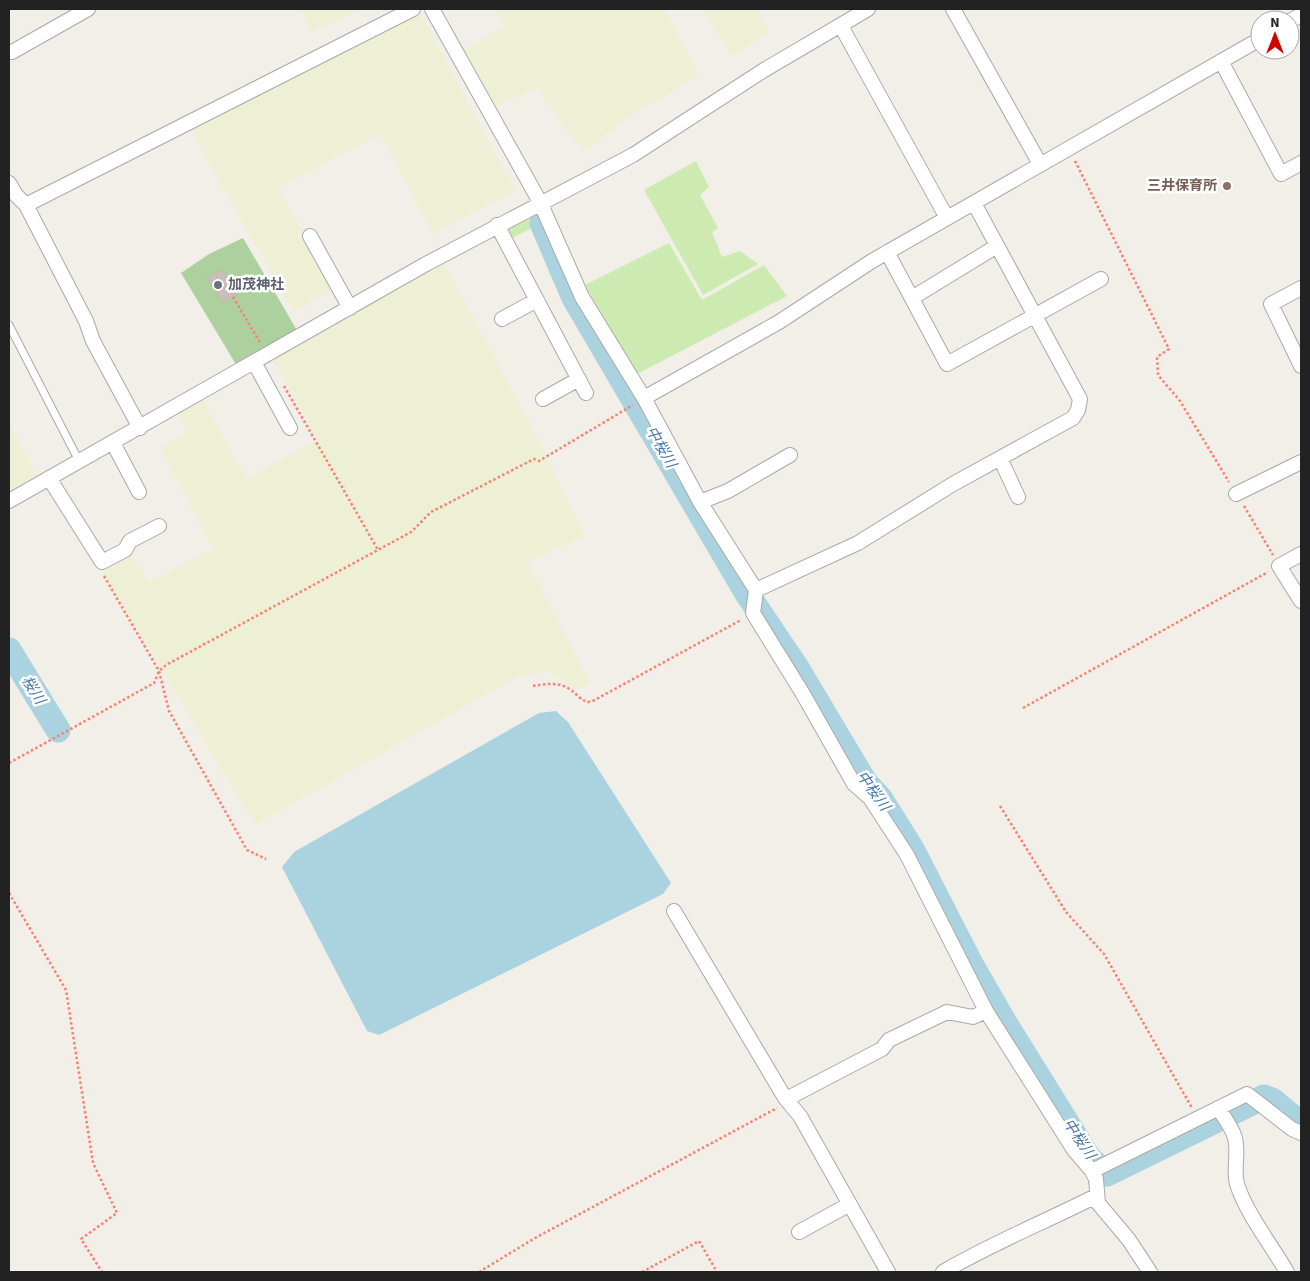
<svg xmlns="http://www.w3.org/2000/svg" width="1310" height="1281" font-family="'Source Sans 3','Noto Sans JP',sans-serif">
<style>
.farmland{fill:#eef0d5}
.grass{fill:#cdebb0}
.forest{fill:#add19e}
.water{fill:#aad3df}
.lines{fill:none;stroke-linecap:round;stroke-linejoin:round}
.river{stroke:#aad3df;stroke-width:25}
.building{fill:#c7bfb8;stroke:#c4b6ab}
.lane-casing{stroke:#a9a9a9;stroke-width:9}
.street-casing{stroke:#a9a9a9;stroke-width:16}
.path{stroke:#fa8072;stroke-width:2.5;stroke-dasharray:2.5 2.5;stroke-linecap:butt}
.lane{stroke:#fff;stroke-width:7}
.street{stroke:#fff;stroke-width:14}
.education-dot{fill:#8d6e63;stroke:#fff;stroke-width:2}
.worship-dot{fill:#6b7280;stroke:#fff;stroke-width:2}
.labels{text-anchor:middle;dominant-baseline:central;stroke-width:5;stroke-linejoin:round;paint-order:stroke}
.education-label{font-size:14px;font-weight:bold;fill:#785e54;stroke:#fff;text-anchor:end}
.worship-label{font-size:14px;font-weight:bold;fill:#5b616d;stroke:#fff;text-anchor:start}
.water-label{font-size:15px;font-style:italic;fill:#4a7aab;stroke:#fff}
</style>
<rect width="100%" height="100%" fill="#f2efe9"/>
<!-- farmland -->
<path class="farmland" d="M 301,9 L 361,9 L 312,32 Z
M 496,9 L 665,9 L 699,75 L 630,116 L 583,153 L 536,88 L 496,107 L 464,50 L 504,26 Z
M 702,9 L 757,9 L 770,33 L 731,55 Z
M 420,12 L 516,191 L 433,234 L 380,134 L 279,188 L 333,290 L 293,312 L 190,129 Z
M 442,259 L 537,437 L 585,536 L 528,562 L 590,683 L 576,690 L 550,671 L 519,676 L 255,825 L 103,572 L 130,556 L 150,582 L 213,548 L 160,448 L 186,433 L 177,410 L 201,397 L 246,478 L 318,440 L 272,358 Z
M 9,422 L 37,475 L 9,491 Z"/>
<!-- grass -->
<path class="grass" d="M 696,161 L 709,187 L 700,195 L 718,228 L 712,232 L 722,257 L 740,251 L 758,264 L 703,295 L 644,190 Z
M 532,211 L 538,225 L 510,239 L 503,226 Z
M 669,243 L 702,300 L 764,265 L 787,296 L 637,374 L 585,285 Z"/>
<!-- forest -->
<path class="forest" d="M 243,238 L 298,332 L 237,366 L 181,273 L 209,254 Z"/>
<!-- water -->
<path class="water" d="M 556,711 L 568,722 L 671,883 L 663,894 L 379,1035 L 367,1031 L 282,867 L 294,852 L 539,713 Z"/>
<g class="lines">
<!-- river -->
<path class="river" d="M 542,223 L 574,298 L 746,592 L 797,668 L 865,782 L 880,798 L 912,849 L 971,964 L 1005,1023 L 1089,1158 L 1107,1174 L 1264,1097 L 1272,1100 L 1301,1124
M 9,650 L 58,730"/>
</g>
<!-- building -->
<path class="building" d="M 222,269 L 237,295 L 223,303 L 207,278 Z"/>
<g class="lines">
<defs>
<path id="lane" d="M 9,325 L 79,461"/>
<path id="street" d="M 432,9 L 540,202 L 582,297 L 644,398 L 700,502 L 756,590 L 753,613 L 803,694 L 854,784 L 870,798 L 907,855 L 986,1011 L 1074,1150 L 1092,1171 L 1096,1179 L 1098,1203 L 1129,1240 L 1150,1272
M 953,9 L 1040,164
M 1290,21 L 1301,15
M 841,26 L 947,218
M 12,52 L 88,9
M 1221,61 L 1281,174 L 1301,163
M 9,183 L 16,195 L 26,205 L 86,321 L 93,341 L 140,428
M 26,205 L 413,9
M 497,225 L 586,393
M 310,236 L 350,308
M 887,252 L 947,364 L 1101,279
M 1301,288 L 1271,304 L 1301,366
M 912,298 L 997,246
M 502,319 L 537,300
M 254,362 L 290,428
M 644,398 L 779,322 L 872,261 L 1260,39
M 543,399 L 579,379
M 113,443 L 139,492
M 1000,458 L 1018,497
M 49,478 L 102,562 L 125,550 L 130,541 L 159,526
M 1236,494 L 1301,462
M 9,501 L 426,264 L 633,155 L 764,70 L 868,9
M 700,502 L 728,491 L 790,455
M 1301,554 L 1279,566 L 1301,601
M 756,590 L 858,543 L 953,484 L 1073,418 L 1078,410 L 1080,399 L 974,203
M 674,911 L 785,1098 L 800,1116 L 888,1272
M 788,1102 L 792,1096 L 882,1049 L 889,1040 L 947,1012 L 973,1017 L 986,1011
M 1218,1108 C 1224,1117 1232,1127 1235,1138 C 1239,1153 1233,1169 1237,1184 C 1246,1213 1272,1246 1287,1272
M 1092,1171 L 1247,1094 L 1292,1129 L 1301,1133
M 799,1232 L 850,1204
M 943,1272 C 992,1243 1045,1222 1096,1196"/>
</defs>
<!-- lane casing -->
<use href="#lane" class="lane-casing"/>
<!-- street casing -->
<use href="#street" class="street-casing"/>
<!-- path -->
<path class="path" d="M 1075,161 L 1169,349 L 1157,357 L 1158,375 L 1180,401 L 1229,482
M 233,297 L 261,344
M 284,386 L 378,550
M 1244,506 L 1273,555
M 104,576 L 159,671 L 169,711 L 247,850 L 266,859
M 533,686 C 545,684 558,682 568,688 C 577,693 580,702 591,702 L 741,620
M 1023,708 L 1268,572
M 9,763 L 154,683 L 159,671 L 166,665 L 411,532 L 431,512 L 534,459 L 539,461 L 633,405
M 1000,806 L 1066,912 L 1104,954 L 1192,1108
M 9,893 L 66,990 L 93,1163 L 117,1213 L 81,1239 L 102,1272
M 479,1272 L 535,1238 L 777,1108
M 642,1272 L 699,1241 L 717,1272"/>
<!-- lane -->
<use href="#lane" class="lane"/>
<!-- street -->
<use href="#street" class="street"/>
</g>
<!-- markers -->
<circle class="education-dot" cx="1227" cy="186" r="5"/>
<circle class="worship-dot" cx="218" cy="285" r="5"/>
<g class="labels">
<!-- education labels -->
<g class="education-label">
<text x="1217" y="186">三井保育所</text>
</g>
<!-- worship labels -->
<g class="worship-label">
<text x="228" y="285">加茂神社</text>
</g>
<!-- water labels -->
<g class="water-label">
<text transform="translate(661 447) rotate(60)">中桜川</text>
<text transform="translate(33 690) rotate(58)">桜川</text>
<text transform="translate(873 791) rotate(54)">中桜川</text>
<text transform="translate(1079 1139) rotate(56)">中桜川</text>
</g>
</g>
<!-- border -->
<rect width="1310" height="1281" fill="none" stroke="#222222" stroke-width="20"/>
<!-- north arrow -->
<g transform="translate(1275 35)"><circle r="24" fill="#ffffff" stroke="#a7a7a7"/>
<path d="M0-4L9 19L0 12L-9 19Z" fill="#d40000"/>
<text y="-8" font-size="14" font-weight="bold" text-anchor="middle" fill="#222222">N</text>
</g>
</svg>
